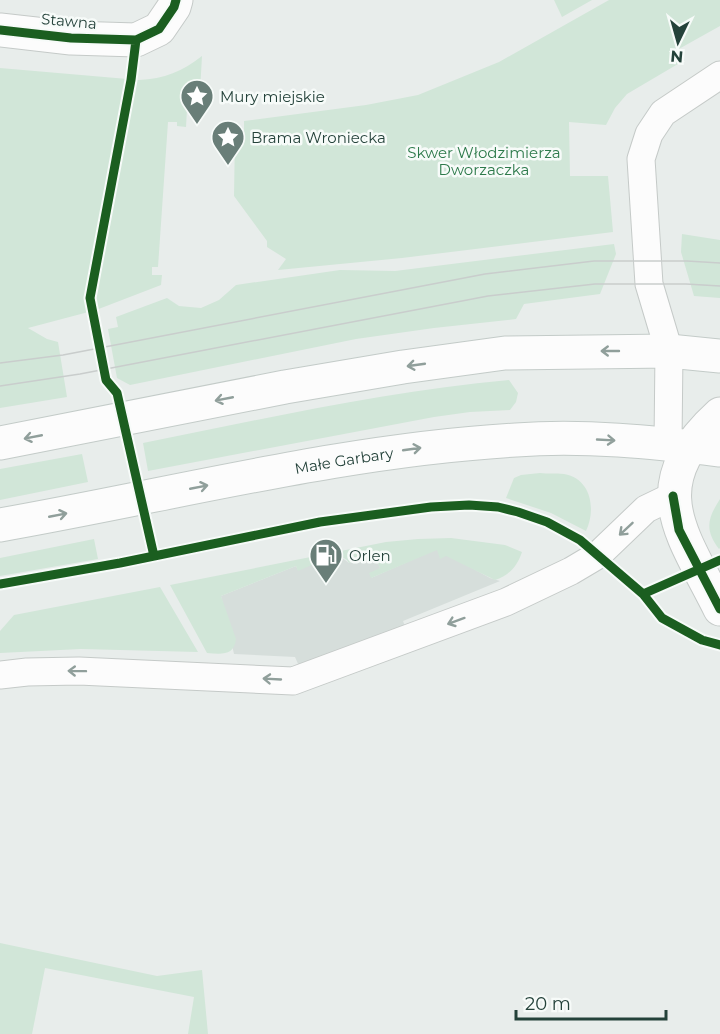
<svg xmlns="http://www.w3.org/2000/svg" width="720" height="1034" font-family="Montserrat,sans-serif">
<style>
.built{fill:#d6dedb}
.green{fill:#d1e6d8}
.lines{fill:none;stroke-linecap:round;stroke-linejoin:round}
.lane-casing{stroke:#c5cac8;stroke-width:29}
.street-casing{stroke:#c5cac8;stroke-width:35}
.secondary-casing{stroke:#c3cbc8;stroke-width:35}
.lane{stroke:#fcfcfc;stroke-width:27}
.street{stroke:#fcfcfc;stroke-width:33}
.secondary{stroke:#fcfcfc;stroke-width:33}
.tram{stroke:#c9cdcc;stroke-width:1.5}
.cycleway-casing{stroke:#f7fbf9;stroke-width:13}
.cycleway{stroke:#1b5e20;stroke-width:9}
.oneway{stroke:#909f9b}
.labels{text-anchor:middle;dominant-baseline:central;stroke-width:5;stroke-linejoin:round;paint-order:stroke}
.street-label{font-size:15px;fill:#24423a;stroke:#f7fbf9}
.poi-label{font-size:15px;fill:#24423a;stroke:#f7fbf9;text-anchor:start}
.park-label{font-size:15px;fill:#2d7a4b;stroke:#f7fbf9}
</style>
<rect width="100%" height="100%" fill="#e8edeb"/>
<!-- built -->
<path class="built" d="M 437,549 L 490,578 L 500,581 L 403,621 L 412,645 L 308,687 L 295,657 L 234,654 L 221,596 L 296,566 L 298,570 L 337,554 L 349,563 L 374,553 L 380,568 L 371,578 Z"/>
<!-- green -->
<path class="green" d="M 554,0 L 592,0 L 562,17 Z
M 609,0 L 720,0 L 720,26 L 677,50 L 683,61 L 627,94 L 615,108 L 606,125 L 569,122 L 570,176 L 608,176 L 613,232 L 402,258 L 278,270 L 286,259 L 267,247 L 267,241 L 234,196 L 235,135 L 244,134 L 244,121 L 366,105 L 418,95 L 499,62 Z
M 202,56 L 199,109 L 187,109 L 186,127 L 177,126 L 177,122 L 168,122 L 158,267 L 152,267 L 152,275 L 162,275 L 161,285 L 96,310 L 28,328 L 47,339 L 58,342 L 67,397 L 0,408 L 0,68 L 139,80 C 164,79 183,71 202,56 Z
M 682,234 L 720,240 L 720,298 L 694,296 L 681,252 Z
M 614,244 L 616,254 L 600,294 L 524,304 L 516,319 L 434,328 L 356,339 L 130,385 L 117,378 L 108,329 L 118,327 L 116,317 L 167,298 L 179,306 L 201,308 L 219,300 L 236,285 L 340,270 L 395,271 Z
M 509,380 L 518,393 L 516,402 L 510,410 L 470,412 L 434,417 L 148,471 L 143,443 C 264,419 386,391 509,380 Z
M 82,454 L 88,482 L 0,500 L 0,469 Z
M 540,473 C 548,474 556,473 564,474 C 592,479 596,510 586,531 L 551,513 L 506,498 L 514,478 L 521,475 Z
M 720,499 L 720,548 L 719,549 C 704,529 708,518 720,499 Z
M 451,538 L 505,545 L 522,552 C 518,565 509,576 495,580 L 446,556 L 440,559 L 437,550 L 371,578 L 369,573 L 380,568 L 373,553 L 349,563 L 347,560 L 337,554 L 298,571 L 296,566 L 221,596 L 236,639 C 234,656 222,654 207,653 L 170,585 L 386,542 L 418,539 Z
M 94,539 L 98,559 L 0,576 L 0,558 Z
M 160,587 L 198,652 L 81,649 L 0,653 L 0,631 L 14,615 Z
M 0,943 L 157,976 L 202,970 L 208,1034 L 188,1034 L 194,997 L 45,968 L 32,1034 L 0,1034 Z"/>
<g class="lines">
<defs>
<path id="lane" d="M 668,443 L 669,351 L 649,284 L 641,159 L 649,134 L 663,113 L 720,75
M 0,675 L 27,672 L 79,671 L 293,681 L 506,602 L 571,571 L 598,555 L 646,509 L 673,496"/>
<path id="street" d="M 0,30 L 71,38 L 136,40 L 159,29 L 174,7 L 176,0
M 720,414 C 641,486 681,531 720,609"/>
<g id="secondary">
<path d="M 0,443 L 285,387 L 403,367 L 505,353 L 669,351 L 720,356"/>
<path id="s1" d="M 0,525 C 171,495 342,450 516,440 C 584,435 653,442 720,450"/>
</g>
</defs>
<!-- lane casing -->
<use href="#lane" class="lane-casing"/>
<!-- street casing -->
<use href="#street" class="street-casing"/>
<!-- secondary casing -->
<use href="#secondary" class="secondary-casing"/>
<!-- lane -->
<use href="#lane" class="lane"/>
<!-- street -->
<use href="#street" class="street"/>
<!-- secondary -->
<use href="#secondary" class="secondary"/>
<!-- tram -->
<path class="tram" d="M 0,363 L 63,355 L 485,274 L 594,261 L 687,261 L 720,263
M 0,386 L 80,374 L 488,296 L 595,284 L 686,284 L 720,286"/>
<defs>
<path id="cycleway" d="M 0,30 L 71,38 L 136,40 L 159,29 L 174,7 L 176,0
M 136,40 L 131,80 L 90,298 L 106,380 L 117,393 L 154,556
M 673,496 L 679,530 L 720,609
M 0,584 L 120,563 L 320,522 L 431,507 L 469,505 L 498,507 L 518,512 L 547,522 L 580,540 L 643,594 L 662,618 L 702,640 L 720,645
M 643,594 L 720,560"/>
</defs>
<!-- cycleway casing -->
<use href="#cycleway" class="cycleway-casing"/>
<!-- cycleway -->
<use href="#cycleway" class="cycleway"/>
</g>
<!-- one-way arrows -->
<defs><path id="oneway-shaft" d="M-6 0H5M1.5-3L5.5 0L1.5 3" fill="none" stroke-width="1.6" stroke-linecap="round" stroke-linejoin="round" transform="scale(1.5)"/></defs>
<g class="oneway">
<use href="#oneway-shaft" transform="translate(610 351) rotate(180)"/>
<use href="#oneway-shaft" transform="translate(416 365) rotate(172)"/>
<use href="#oneway-shaft" transform="translate(224 399) rotate(169)"/>
<use href="#oneway-shaft" transform="translate(33 437) rotate(169)"/>
<use href="#oneway-shaft" transform="translate(606 440) rotate(3)"/>
<use href="#oneway-shaft" transform="translate(412 449) rotate(-8)"/>
<use href="#oneway-shaft" transform="translate(199 487) rotate(-11)"/>
<use href="#oneway-shaft" transform="translate(58 515) rotate(-11)"/>
<use href="#oneway-shaft" transform="translate(626 529) rotate(137)"/>
<use href="#oneway-shaft" transform="translate(456 621) rotate(160)"/>
<use href="#oneway-shaft" transform="translate(77 671) rotate(-179)"/>
<use href="#oneway-shaft" transform="translate(272 679) rotate(-177)"/>
</g>
<!-- icons -->
<defs>
<symbol id="sight-pin" viewBox="-11 -11 22 30"><path d="M0 17L-7.5 6A9.5 9.5 0 1 1 7.5 6Z" fill="#697e78" stroke="#f7fbf9"/><path d="M0-6L1.8-2.2L6-1.7L2.9 1.2L3.7 5.4L0 3.3L-3.7 5.4L-2.9 1.2L-6-1.7L-1.8-2.2Z" fill="#fff"/></symbol>
<symbol id="fuel-pin" viewBox="-11 -11 22 30"><path d="M0 17L-7.5 6A9.5 9.5 0 1 1 7.5 6Z" fill="#697e78" stroke="#f7fbf9"/><path d="M-5.5-6h7V0h2V4h1.3V-2.5L3-4.5l.8-.8L6-3V5H2.5V1h-1V6h-7ZM-4.2-4.7v3.2H.2V-4.7Z" fill="#fff"/></symbol>
</defs>
<g fill-rule="evenodd">
<use href="#sight-pin" x="178" y="77" width="38" height="52"/>
<use href="#sight-pin" x="209" y="118" width="38" height="52"/>
<use href="#fuel-pin" x="307" y="536" width="38" height="52"/>
</g>
<g class="labels">
<!-- street labels -->
<g class="street-label">
<text transform="translate(69 21) rotate(5)">Stawna</text>
<text stroke="none"><textPath href="#s1" startOffset="350">Małe Garbary</textPath></text>
</g>
<!-- poi labels -->
<g class="poi-label">
<text x="220" y="96">Mury miejskie</text>
<text x="251" y="137">Brama Wroniecka</text>
<text x="349" y="555">Orlen</text>
</g>
<!-- park labels -->
<g class="park-label">
<text x="484" y="152">Skwer Włodzimierza<tspan x="484" dy="17">Dworzaczka</tspan></text>
</g>
</g>
<!-- north arrow -->
<g transform="translate(678 42) rotate(185)" stroke="#f7fbf9" stroke-width="4.5" paint-order="stroke">
<path d="M0-4.5L10 22L0 15L-10 22Z" fill="#24423a"/>
<text y="-9" font-size="16" font-weight="bold" text-anchor="middle" fill="#24423a">N</text>
</g>
<!-- scale -->
<path d="M516 1010v9h150v-9" fill="none" stroke="#24423a" stroke-width="3"/>
<text x="525" y="1010" font-size="18" fill="#24423a" stroke="#f7fbf9" stroke-width="4.5" paint-order="stroke">20 m</text>
</svg>
